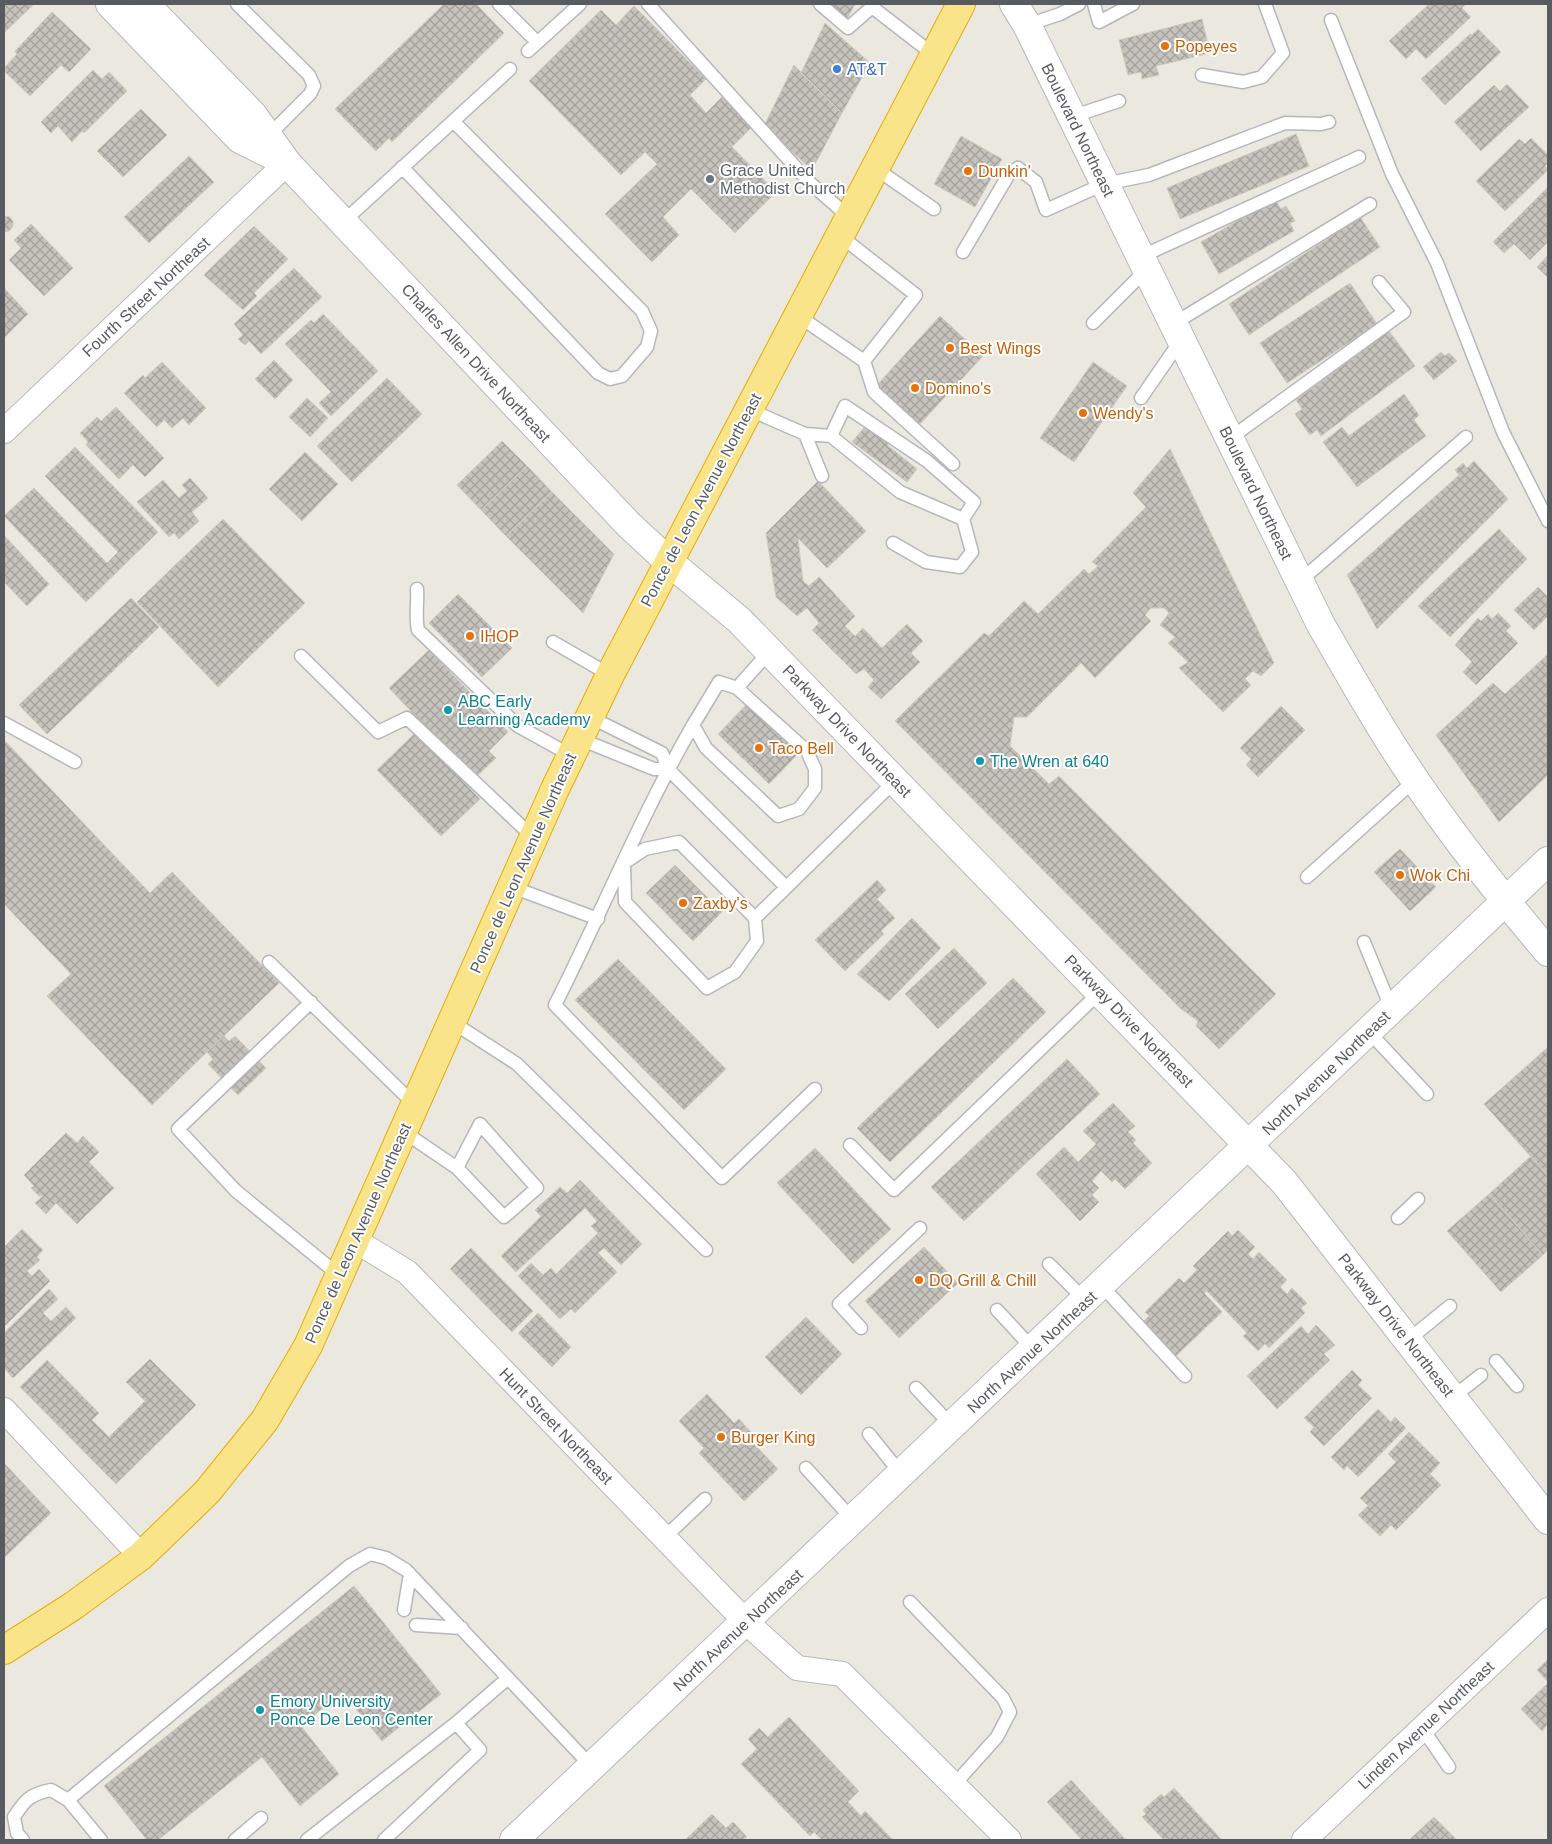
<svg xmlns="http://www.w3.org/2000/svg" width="1552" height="1844" font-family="Helvetica,sans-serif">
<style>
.building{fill:url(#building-cross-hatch);stroke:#cfcbbe}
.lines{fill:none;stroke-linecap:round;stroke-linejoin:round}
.lane-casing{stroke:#b5b7bc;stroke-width:15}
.street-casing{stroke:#b5b7bc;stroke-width:26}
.secondary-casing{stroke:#b5b8be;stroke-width:30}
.highway-casing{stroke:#e2ad08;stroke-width:30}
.lane{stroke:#fff;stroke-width:12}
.street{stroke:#fff;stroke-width:24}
.secondary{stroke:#fff;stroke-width:28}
.highway{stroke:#f9e489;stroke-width:28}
.food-dot{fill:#e8710a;stroke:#fff;stroke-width:2}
.shop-dot{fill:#3f7fe0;stroke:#fff;stroke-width:2}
.worship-dot{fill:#6b7280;stroke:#fff;stroke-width:2}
.culture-dot{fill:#0f9aa8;stroke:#fff;stroke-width:2}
.labels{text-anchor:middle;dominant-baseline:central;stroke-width:4;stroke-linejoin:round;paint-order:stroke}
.food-label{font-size:16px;fill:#c56008;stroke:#fff;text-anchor:start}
.shop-label{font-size:16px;fill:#366cbe;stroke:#fff;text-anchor:start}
.street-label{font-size:16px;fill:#585b60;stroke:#fff}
.worship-label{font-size:16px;fill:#5b616d;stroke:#fff;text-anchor:start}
.culture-label{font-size:16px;fill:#0d838f;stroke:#fff;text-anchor:start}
</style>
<defs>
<pattern id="building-cross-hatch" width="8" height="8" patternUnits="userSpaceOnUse" patternTransform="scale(1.25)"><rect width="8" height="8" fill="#c6c3bd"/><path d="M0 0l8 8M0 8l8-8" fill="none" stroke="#a4a19d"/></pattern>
</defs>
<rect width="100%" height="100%" fill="#ebe9df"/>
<!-- building -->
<path class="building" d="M 4,4 L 34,4 L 4,33 Z
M 444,4 L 476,4 L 504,33 L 392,142 L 389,138 L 376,151 L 335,109 Z
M 831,4 L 855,4 L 847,19 Z
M 1429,4 L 1466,4 L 1462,8 L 1471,17 L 1426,59 L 1416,49 L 1406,59 L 1389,41 Z
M 634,6 L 706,79 L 690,95 L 706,113 L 722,97 L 752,127 L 732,147 L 776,192 L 735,233 L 691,189 L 663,217 L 679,235 L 652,262 L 605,214 L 657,164 L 645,152 L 621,175 L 529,81 L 601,10 L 616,25 Z
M 52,12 L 91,49 L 69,72 L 61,65 L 30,96 L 4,71 L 4,68 L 17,54 L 15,51 Z
M 1202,19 L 1210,53 L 1156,66 L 1159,75 L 1142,79 L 1141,72 L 1128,75 L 1119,40 Z
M 825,23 L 870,63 L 842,113 L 801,73 Z
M 1478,29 L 1501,52 L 1445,105 L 1421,79 L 1470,34 L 1472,35 Z
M 794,65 L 842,113 L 812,170 L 764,126 Z
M 93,70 L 102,79 L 109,72 L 127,91 L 84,133 L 82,131 L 72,142 L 58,126 L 51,133 L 41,122 Z
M 1507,84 L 1529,107 L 1481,151 L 1454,122 L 1494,85 L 1500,91 Z
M 141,109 L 167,135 L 123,177 L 97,151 Z
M 1296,134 L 1309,166 L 1180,219 L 1167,188 Z
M 961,136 L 1002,159 L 975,207 L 934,184 Z
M 1531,138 L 1548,155 L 1548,163 L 1545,166 L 1548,170 L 1505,211 L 1476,181 L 1519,139 L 1525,144 Z
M 189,156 L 214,182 L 149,243 L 124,217 Z
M 1548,187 L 1548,242 L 1530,260 L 1514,244 L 1504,253 L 1493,242 Z
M 1275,199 L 1281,209 L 1286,206 L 1295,221 L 1290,223 L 1294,231 L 1219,274 L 1201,242 Z
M 9,216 L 13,221 L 13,226 L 9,231 L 4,232 L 4,217 Z
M 1360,217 L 1380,247 L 1249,335 L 1229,304 Z
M 31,224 L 73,268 L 44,296 L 9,260 L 21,248 L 14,240 Z
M 254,226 L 288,259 L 254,293 L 257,296 L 243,310 L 204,275 Z
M 1548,255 L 1548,278 L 1537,267 Z
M 294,268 L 322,297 L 261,354 L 249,341 L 245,345 L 238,339 L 243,335 L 234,324 Z
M 1350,283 L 1377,324 L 1287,383 L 1260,343 Z
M 4,288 L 28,314 L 4,338 Z
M 323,314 L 378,371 L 331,416 L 319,403 L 331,392 L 285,344 L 311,320 L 314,323 Z
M 940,316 L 983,356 L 919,425 L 876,386 Z
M 1389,331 L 1415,366 L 1321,436 L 1317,430 L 1310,435 L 1295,414 L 1302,409 L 1296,400 Z
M 1441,352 L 1445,356 L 1449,353 L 1457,361 L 1434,380 L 1423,367 Z
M 274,360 L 293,380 L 275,399 L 255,379 Z
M 162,362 L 206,408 L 189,425 L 183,418 L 172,428 L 164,420 L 157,427 L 124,393 L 143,375 L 145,378 Z
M 1093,362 L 1127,386 L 1074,462 L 1040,438 Z
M 387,378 L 422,414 L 352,482 L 317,446 Z
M 1404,394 L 1419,415 L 1414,420 L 1426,436 L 1357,487 L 1323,442 L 1342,427 L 1349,436 Z
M 307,398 L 328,418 L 310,437 L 289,417 Z
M 116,407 L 164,458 L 145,477 L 133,465 L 119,479 L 86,445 L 88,442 L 80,433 L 97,417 L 101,421 Z
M 868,423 L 890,441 L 887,445 L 917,469 L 907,482 L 852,442 Z
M 502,441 L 527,466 L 481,510 L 457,485 Z
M 75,447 L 158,532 L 86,602 L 4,516 L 34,488 L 107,563 L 118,552 L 45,476 Z
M 1170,449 L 1274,663 L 1261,676 L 1253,671 L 1245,679 L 1251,685 L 1223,712 L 1179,668 L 1188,662 L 1168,643 L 1175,637 L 1160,625 L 1169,613 L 1164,608 L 1151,608 L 1145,615 L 1151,621 L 1095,678 L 1081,663 L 1027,717 L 1014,717 L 1010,746 L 1049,784 L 1059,776 L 1276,994 L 1219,1049 L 1196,1026 L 1198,1021 L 1180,1008 L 895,721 L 984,633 L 989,636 L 1024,601 L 1038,614 L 1084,569 L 1089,574 L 1098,566 L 1092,562 L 1146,507 L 1133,493 Z
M 305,452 L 338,484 L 302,521 L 269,489 Z
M 1474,461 L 1508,499 L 1377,629 L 1347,575 L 1459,475 L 1455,470 L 1463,463 L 1467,468 Z
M 527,466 L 552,492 L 506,536 L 481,510 Z
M 190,478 L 208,498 L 192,512 L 199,521 L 179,539 L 174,533 L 169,537 L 137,502 L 163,480 L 179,498 L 187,491 L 182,485 Z
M 818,481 L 866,531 L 827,568 L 798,538 L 803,581 L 809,586 L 819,577 L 855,616 L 845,626 L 855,636 L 863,628 L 882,648 L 907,624 L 923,641 L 911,653 L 920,662 L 881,699 L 868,687 L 874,680 L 864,669 L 856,674 L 812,630 L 819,623 L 807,608 L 797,616 L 776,597 L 766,533 Z
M 552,492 L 614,554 L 583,613 L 506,536 Z
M 223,519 L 305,603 L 218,687 L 137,602 Z
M 1499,529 L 1527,559 L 1450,637 L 1418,606 Z
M 4,535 L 49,584 L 27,606 L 4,582 Z
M 1538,587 L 1548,597 L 1548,616 L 1534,630 L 1514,610 Z
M 458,594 L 512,648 L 482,677 L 429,623 Z
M 131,598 L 159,627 L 47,734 L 19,705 Z
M 1498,613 L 1511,626 L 1506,631 L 1518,643 L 1476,685 L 1463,672 L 1472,662 L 1455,645 L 1478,618 L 1481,621 L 1488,614 L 1492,619 Z
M 429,650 L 508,732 L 489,751 L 496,758 L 475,778 L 389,688 Z
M 1548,654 L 1548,775 L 1499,822 L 1436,735 L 1493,683 L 1505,694 Z
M 749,702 L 799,753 L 769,784 L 718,734 Z
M 1281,706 L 1305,730 L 1258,777 L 1246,765 L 1251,759 L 1240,748 Z
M 416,732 L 480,799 L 441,836 L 377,770 Z
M 4,740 L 150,893 L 172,872 L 279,983 L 152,1105 L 47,996 L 71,974 L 4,904 Z
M 1400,849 L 1436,887 L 1410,911 L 1374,872 Z
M 675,865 L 722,912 L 693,941 L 646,893 Z
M 877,880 L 886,890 L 877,899 L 895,918 L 881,931 L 884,934 L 845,971 L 815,940 Z
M 912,918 L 941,948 L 889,1001 L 857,974 Z
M 954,948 L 987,983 L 938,1029 L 905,994 Z
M 618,959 L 726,1069 L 684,1110 L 575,1000 Z
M 1013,978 L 1046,1012 L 890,1162 L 857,1128 Z
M 224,1036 L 229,1041 L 235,1036 L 266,1068 L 238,1095 L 208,1064 L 213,1059 L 207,1052 Z
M 1548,1047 L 1548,1176 L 1484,1104 Z
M 1067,1059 L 1100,1094 L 964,1221 L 931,1187 Z
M 1113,1103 L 1135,1126 L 1128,1132 L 1136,1140 L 1133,1143 L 1152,1163 L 1125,1189 L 1115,1179 L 1112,1182 L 1101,1171 L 1092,1181 L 1099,1188 L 1092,1195 L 1099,1202 L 1080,1221 L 1036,1174 L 1064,1147 L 1078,1162 L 1096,1144 L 1083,1131 Z
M 66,1133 L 77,1143 L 83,1136 L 99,1152 L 89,1162 L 114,1188 L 77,1224 L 56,1203 L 46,1214 L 35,1203 L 43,1196 L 39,1196 L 31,1188 L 34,1186 L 24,1175 Z
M 815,1148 L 891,1229 L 853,1264 L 777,1183 Z
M 1531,1156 L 1548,1176 L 1548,1250 L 1543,1255 L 1489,1194 Z
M 580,1180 L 642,1244 L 621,1265 L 604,1248 L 598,1253 L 617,1272 L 575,1313 L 571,1309 L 560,1319 L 518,1276 L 531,1263 L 543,1275 L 551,1268 L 556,1274 L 598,1233 L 591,1226 L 597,1221 L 585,1208 L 516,1272 L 501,1256 L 541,1216 L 535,1210 L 560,1187 L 567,1193 Z
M 1489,1194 L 1543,1255 L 1501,1292 L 1447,1231 Z
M 22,1229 L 43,1250 L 37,1257 L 40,1260 L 27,1271 L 32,1276 L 39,1269 L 50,1281 L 4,1327 L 4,1247 Z
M 1238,1230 L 1255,1247 L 1248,1254 L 1253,1259 L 1259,1252 L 1287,1280 L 1280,1287 L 1287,1294 L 1292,1288 L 1307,1303 L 1301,1308 L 1305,1313 L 1269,1348 L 1265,1344 L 1258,1351 L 1243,1336 L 1247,1333 L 1207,1291 L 1204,1293 L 1222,1312 L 1176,1356 L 1143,1322 L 1149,1316 L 1145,1312 L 1179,1278 L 1184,1283 L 1197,1270 L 1193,1266 L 1228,1231 L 1232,1236 Z
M 924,1247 L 958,1283 L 899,1338 L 865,1301 Z
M 471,1248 L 533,1311 L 512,1332 L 450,1269 Z
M 49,1289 L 58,1299 L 43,1313 L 51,1321 L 66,1307 L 76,1318 L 13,1378 L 4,1368 L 4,1333 Z
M 538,1313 L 571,1347 L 552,1367 L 518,1333 Z
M 806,1317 L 842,1354 L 801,1395 L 765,1357 Z
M 1316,1325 L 1335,1345 L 1324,1354 L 1330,1360 L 1277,1409 L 1247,1376 L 1301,1326 L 1308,1334 Z
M 150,1359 L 196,1405 L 116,1484 L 20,1387 L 47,1360 L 99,1413 L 92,1420 L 109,1437 L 145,1401 L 126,1382 Z
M 1352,1370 L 1362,1380 L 1358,1385 L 1372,1398 L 1324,1446 L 1310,1432 L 1314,1427 L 1304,1418 Z
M 707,1394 L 734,1423 L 739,1419 L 758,1440 L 753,1443 L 778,1469 L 744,1501 L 699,1453 L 704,1448 L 679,1421 Z
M 1378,1409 L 1391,1422 L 1395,1417 L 1406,1428 L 1358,1477 L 1347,1466 L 1344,1470 L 1331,1457 Z
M 1409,1432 L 1440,1463 L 1430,1474 L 1441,1485 L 1396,1530 L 1391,1525 L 1380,1536 L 1358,1515 L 1368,1506 L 1360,1498 L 1396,1462 L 1388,1454 Z
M 4,1463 L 51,1513 L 4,1558 Z
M 354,1586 L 441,1694 L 382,1741 L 342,1692 L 301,1726 L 339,1774 L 300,1806 L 262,1757 L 158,1840 L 147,1840 L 104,1786 Z
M 1548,1659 L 1548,1682 L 1537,1670 Z
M 1548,1683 L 1548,1724 L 1542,1731 L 1521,1709 Z
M 789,1717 L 859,1791 L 848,1802 L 861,1816 L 865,1811 L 893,1840 L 822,1840 L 814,1832 L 810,1836 L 741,1764 L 757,1749 L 748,1739 L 759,1728 L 768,1737 Z
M 1071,1780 L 1126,1840 L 1082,1840 L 1047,1802 Z
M 1174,1788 L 1222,1840 L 1164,1840 L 1142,1817 L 1146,1814 L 1143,1810 L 1161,1794 L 1164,1797 Z
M 712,1814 L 726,1828 L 733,1822 L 747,1837 L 743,1840 L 685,1840 Z
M 1434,1817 L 1457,1840 L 1409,1840 Z"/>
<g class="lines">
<defs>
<path id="lane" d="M 237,4 L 309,75 L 314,86 L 310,94 L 268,136
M 499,4 L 537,42
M 648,4 L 809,182 L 849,217
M 820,4 L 848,28 L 872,7 L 934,55
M 1094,4 L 1099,22 L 1133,4
M 1331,20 L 1392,174 L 1437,263 L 1503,432 L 1548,521
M 1027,25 L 1060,14 L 1079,4
M 528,51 L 580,4
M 1202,75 L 1243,82 L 1262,77 L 1283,53 L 1265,4
M 1071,117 L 1119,101
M 402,167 L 598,373 L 610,379 L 622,376 L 647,347 L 651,331 L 642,311 L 453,121
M 875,168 L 934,209
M 343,222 L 510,69
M 839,235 L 916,295 L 864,361
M 963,252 L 1009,174 L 1018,168 L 1036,182 L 1046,210 L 1104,184 L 1149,175 L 1285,123 L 1321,124 L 1329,122
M 1140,257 L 1359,157
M 797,315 L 864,361 L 874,392 L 953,464
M 1093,323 L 1146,270
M 1173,324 L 1370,204
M 1141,398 L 1181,340
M 748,409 L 805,434 L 822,476
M 805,434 L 831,436 L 900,492 L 963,519 L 972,552 L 960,567 L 926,562 L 893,543
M 831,436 L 845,406 L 927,461 L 974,502 L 963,519
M 1229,439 L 1404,312 L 1379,282
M 1300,581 L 1466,437
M 417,589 C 418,603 415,617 418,630 L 518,726 L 572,756
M 553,642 L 610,675
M 301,656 L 378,732 L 407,718 L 534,838
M 719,682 L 737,688 L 807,751 L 815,769 L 815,788 L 799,809 L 778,816 L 706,748 L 693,725 Z
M 737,688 L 769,652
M 590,717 L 662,753 L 668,769 L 786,887
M 4,723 L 75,762
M 693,725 C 641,815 602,912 555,1005 L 722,1178 L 815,1089
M 580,739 L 654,769 L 668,769
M 679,842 L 755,918 L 757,941 L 735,972 L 707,988 L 625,902 L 624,863 L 645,849 Z
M 1307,877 L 1415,780
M 512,887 L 598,919
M 755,918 L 895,781
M 1364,942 L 1392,1010
M 269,962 L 416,1106
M 311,1002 L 178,1129 L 236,1191 L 340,1276
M 452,1022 L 517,1064 L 706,1250
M 1369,1032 L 1427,1094
M 404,1132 L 457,1168 L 480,1124 L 537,1188 L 504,1217 L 457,1168
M 850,1145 L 894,1190 L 1100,992
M 1398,1218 L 1418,1199
M 1049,1264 L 1086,1301
M 1102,1286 L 1185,1376
M 997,1310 L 1034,1350
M 861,1328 L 839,1304 L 920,1228
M 1408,1340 L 1450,1306
M 1496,1361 L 1517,1386
M 916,1388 L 953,1427
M 1453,1397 L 1481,1375
M 869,1434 L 902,1475
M 806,1468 L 854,1521
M 664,1538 L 705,1499
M 910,1602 L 1003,1698 L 1010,1712 L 997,1737 L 953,1786
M 404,1610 L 410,1574
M 416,1625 L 462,1628
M 456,1723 L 508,1678
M 1422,1728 L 1449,1767
M 68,1800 L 349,1566 L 370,1554 L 386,1558 L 406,1570 L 592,1767
M 23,1840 L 17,1833 L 14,1817 C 25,1800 30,1794 51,1790 L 68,1800 L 101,1840
M 235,1840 L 261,1818
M 307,1840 L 456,1723 L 480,1750 L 384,1840"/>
<path id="street" d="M 4,431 L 287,163
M 356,1241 L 407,1272 L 746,1622 L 797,1668 L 842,1674 L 1009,1840
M 4,1410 L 141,1556
M 1304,1840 L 1548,1610"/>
<path id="secondary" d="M 110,4 L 240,139 L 284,161
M 145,4 L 253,115 L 287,163 L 629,525 L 668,561 L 739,620 L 1284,1182 L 1548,1520
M 1014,4 L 1027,25 L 1321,625 C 1349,673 1376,722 1407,768 C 1450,833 1498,893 1548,952
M 514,1840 L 1548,861"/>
<path id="highway" d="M 4,1650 L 73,1606 L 141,1556 L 207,1492 L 265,1420 L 308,1346 L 555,789 L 610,675 L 961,4"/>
</defs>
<!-- lane casing -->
<use href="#lane" class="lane-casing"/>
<!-- street casing -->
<use href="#street" class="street-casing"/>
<!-- secondary casing -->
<use href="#secondary" class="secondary-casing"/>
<!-- highway casing -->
<use href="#highway" class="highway-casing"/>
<!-- lane -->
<use href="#lane" class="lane"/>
<!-- street -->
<use href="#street" class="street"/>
<!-- secondary -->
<use href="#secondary" class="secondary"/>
<!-- highway -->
<use href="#highway" class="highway"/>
</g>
<!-- markers -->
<g class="food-dot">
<circle cx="1165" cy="46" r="5"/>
<circle cx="968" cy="171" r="5"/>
<circle cx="950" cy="348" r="5"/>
<circle cx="915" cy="388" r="5"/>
<circle cx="1083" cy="413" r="5"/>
<circle cx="470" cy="636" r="5"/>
<circle cx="759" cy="748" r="5"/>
<circle cx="1400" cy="875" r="5"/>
<circle cx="683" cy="903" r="5"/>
<circle cx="919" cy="1280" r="5"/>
<circle cx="721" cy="1437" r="5"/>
</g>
<circle class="shop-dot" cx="837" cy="69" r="5"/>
<circle class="worship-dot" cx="710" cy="179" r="5"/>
<g class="culture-dot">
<circle cx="448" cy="710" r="5"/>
<circle cx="980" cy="761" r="5"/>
<circle cx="260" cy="1710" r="5"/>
</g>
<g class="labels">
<!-- food labels -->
<g class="food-label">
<text x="1175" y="46">Popeyes</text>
<text x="978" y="171">Dunkin'</text>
<text x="960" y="348">Best Wings</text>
<text x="925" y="388">Domino's</text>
<text x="1093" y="413">Wendy's</text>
<text x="480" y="636">IHOP</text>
<text x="769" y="748">Taco Bell</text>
<text x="1410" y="875">Wok Chi</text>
<text x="693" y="903">Zaxby's</text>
<text x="929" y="1280">DQ Grill &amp; Chill</text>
<text x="731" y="1437">Burger King</text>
</g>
<!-- shop labels -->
<g class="shop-label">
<text x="847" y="69">AT&amp;T</text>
</g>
<!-- street labels -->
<g class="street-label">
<text transform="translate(1078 130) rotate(64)">Boulevard Northeast</text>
<text transform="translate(146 297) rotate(-43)">Fourth Street Northeast</text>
<text transform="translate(476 363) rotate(47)">Charles Allen Drive Northeast</text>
<text transform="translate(1256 493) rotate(64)">Boulevard Northeast</text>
<text transform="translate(701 500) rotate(-62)">Ponce de Leon Avenue Northeast</text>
<text transform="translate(847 731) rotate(46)">Parkway Drive Northeast</text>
<text transform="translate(523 863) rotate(-66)">Ponce de Leon Avenue Northeast</text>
<text transform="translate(1129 1021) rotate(46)">Parkway Drive Northeast</text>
<text transform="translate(1326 1073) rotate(-44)">North Avenue Northeast</text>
<text transform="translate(358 1233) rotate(-66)">Ponce de Leon Avenue Northeast</text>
<text transform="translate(1396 1325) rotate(52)">Parkway Drive Northeast</text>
<text transform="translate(1032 1352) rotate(-43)">North Avenue Northeast</text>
<text transform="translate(556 1426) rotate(46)">Hunt Street Northeast</text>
<text transform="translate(738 1630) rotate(-43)">North Avenue Northeast</text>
<text transform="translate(1426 1725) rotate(-43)">Linden Avenue Northeast</text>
</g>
<!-- worship labels -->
<g class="worship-label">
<text x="720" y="170">Grace United<tspan x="720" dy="18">Methodist Church</tspan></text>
</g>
<!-- culture labels -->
<g class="culture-label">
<text x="458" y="701">ABC Early<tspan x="458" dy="18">Learning Academy</tspan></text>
<text x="990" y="761">The Wren at 640</text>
<text x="270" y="1701">Emory University<tspan x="270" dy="18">Ponce De Leon Center</tspan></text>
</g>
</g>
<!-- border -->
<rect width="1552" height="1844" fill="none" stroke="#585b60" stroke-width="10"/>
</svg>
